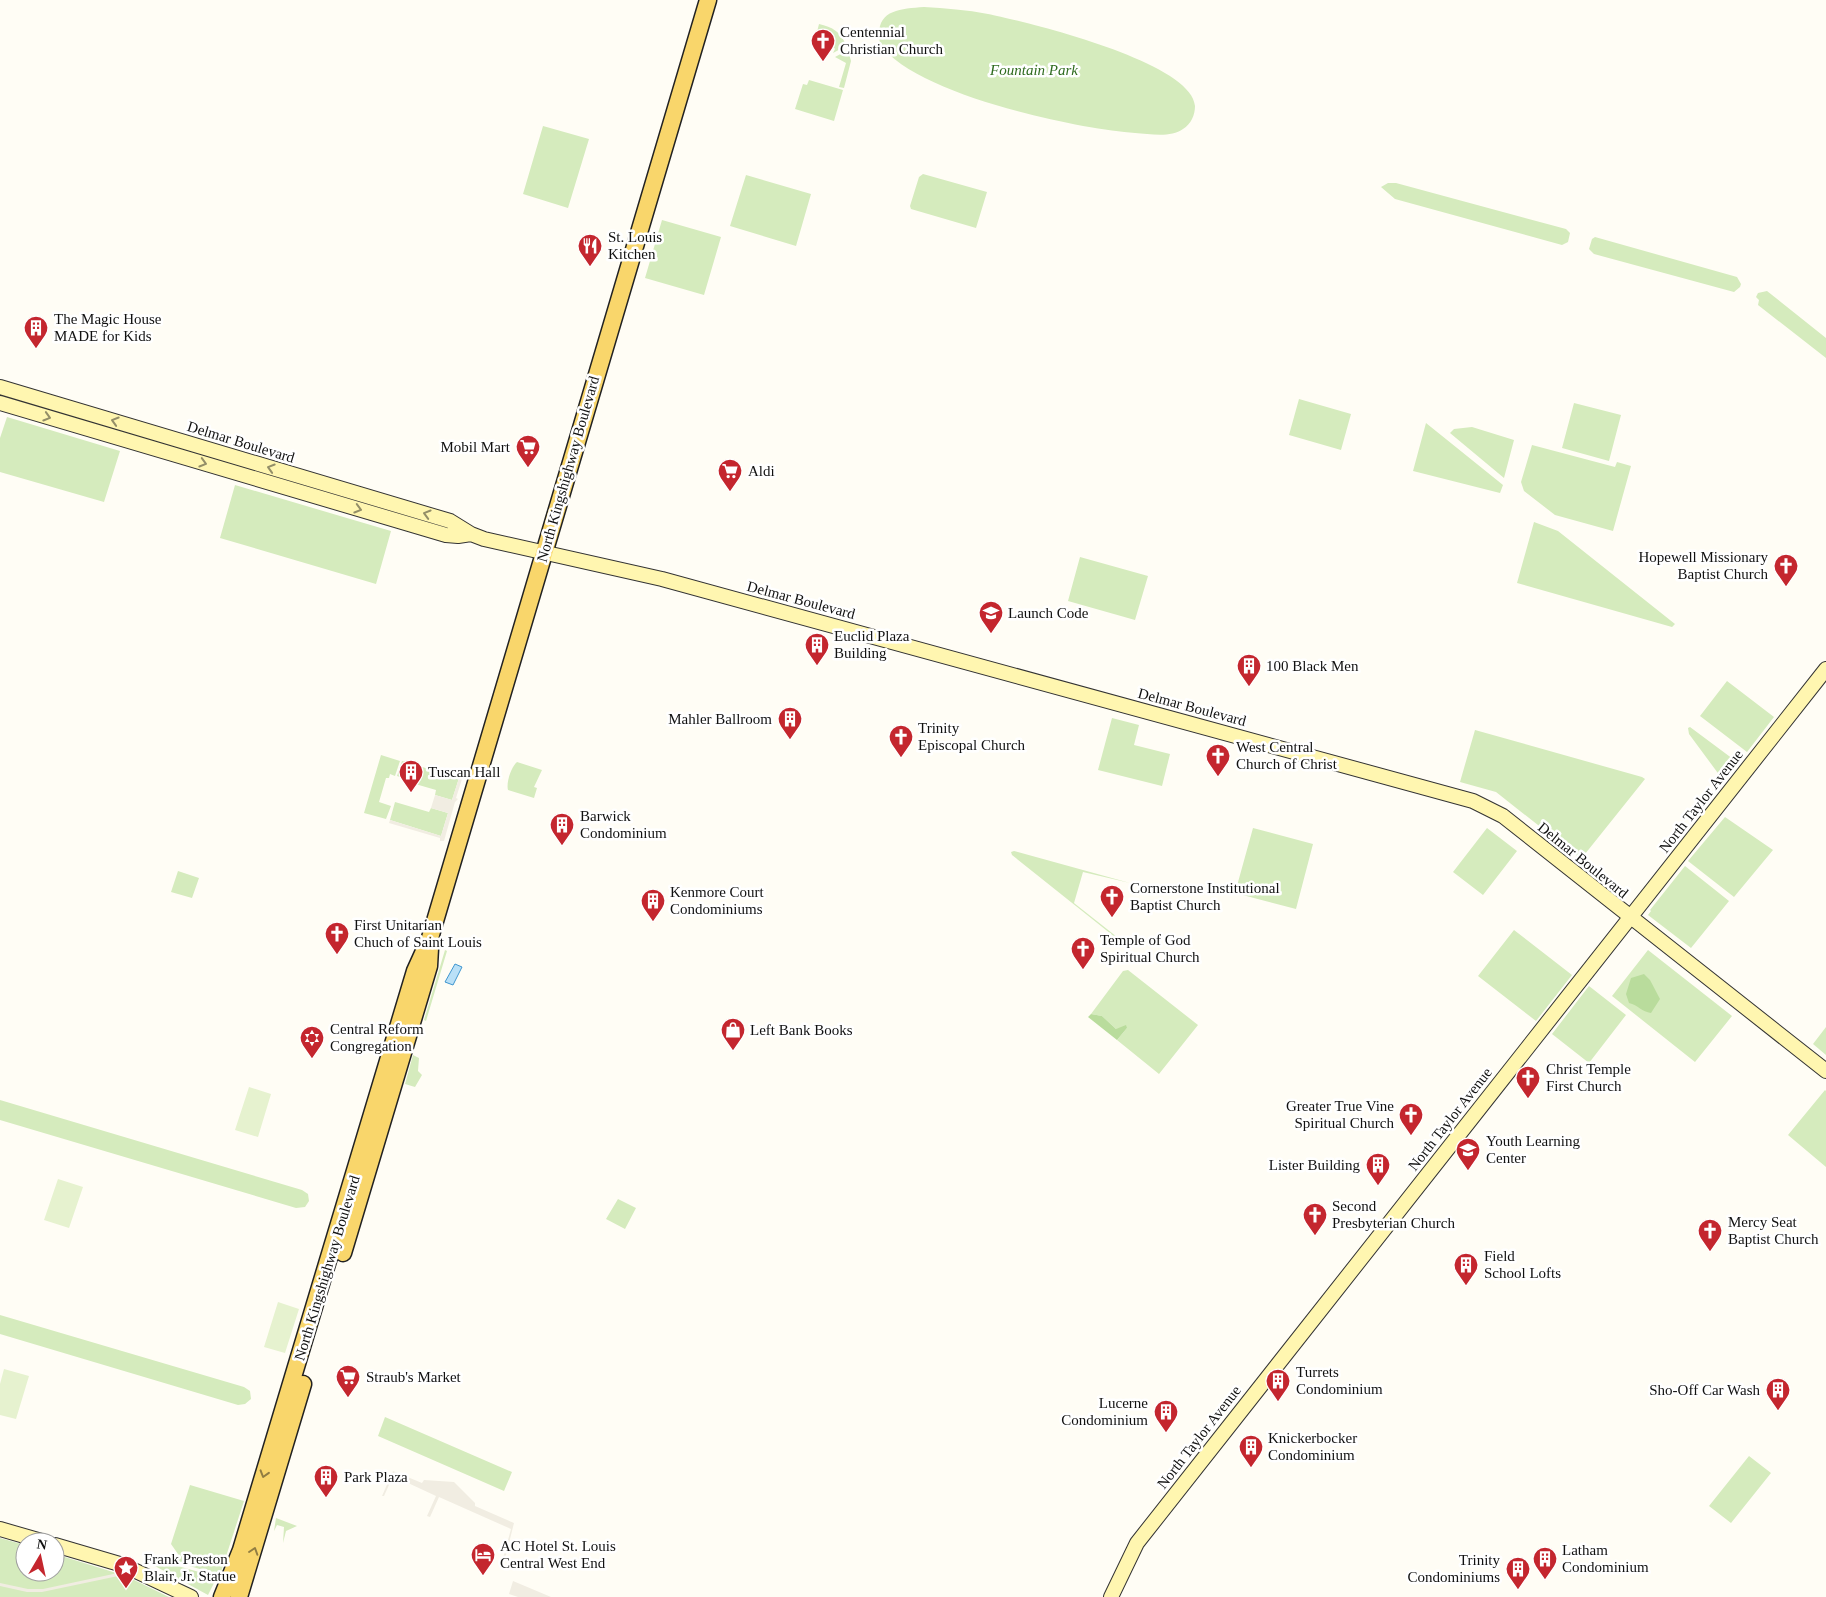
<svg xmlns="http://www.w3.org/2000/svg" width="1826" height="1597" font-family="Georgia,serif">
<style>
.green{fill:#d5ebbd}
.forest{fill:#b9dc9c}
.pitch{fill:#e6f2cf}
.plaza{fill:#f1ede2}
.water{fill:#b9e0f7;stroke:#3f96cf}
.lines{fill:none;stroke-linecap:round;stroke-linejoin:round}
.secondary-casing{stroke:#333;stroke-width:16}
.primary-casing{stroke:#222;stroke-width:19}
.secondary{stroke:#fff6b0;stroke-width:14}
.primary{stroke:#f9d66b;stroke-width:16}
.oneway{stroke:#948f68}
.oneway2{stroke:#917d42}
.labels{text-anchor:middle;dominant-baseline:central;stroke-width:5;stroke-linejoin:round;paint-order:stroke}
.poi-label{font-size:15px;fill:#111;stroke:#fff;text-anchor:start}
.park-label{font-size:15px;font-style:italic;fill:#2f6b1f;stroke:#fff}
.street-label{font-size:15px;fill:#111;stroke:#fff}
</style>
<rect width="100%" height="100%" fill="#fffdf5"/>
<!-- green -->
<path class="green" d="M 924,7 C 945,8 967,10 988,14 C 1027,22 1192,62 1195,106 C 1195,115 1191,124 1183,129 C 1171,138 1150,134 1135,133 C 1076,129 914,94 880,44 C 874,10 898,9 924,7 Z
M 819,24 C 832,27 842,32 846,46 L 833,53 L 835,49 L 832,45 L 815,40 Z
M 848,50 L 851,61 L 844,88 L 839,87 L 846,63 L 835,57 Z
M 809,80 L 843,90 L 834,121 L 795,109 L 803,84 L 807,85 Z
M 543,126 L 589,139 L 568,208 L 523,194 Z
M 923,174 L 987,192 L 976,228 L 911,209 L 910,206 L 919,177 Z
M 746,175 L 811,194 L 796,246 L 730,226 Z
M 1388,183 L 1396,183 L 1566,229 L 1570,233 L 1568,242 L 1562,245 L 1395,199 L 1381,187 Z
M 662,220 L 721,237 L 704,295 L 645,278 Z
M 1595,237 L 1737,277 L 1741,284 L 1740,287 L 1734,292 L 1594,254 L 1589,249 L 1592,239 Z
M 1767,291 L 1826,338 L 1826,358 L 1758,305 L 1759,300 L 1756,297 L 1758,293 Z
M 1299,399 L 1351,414 L 1341,450 L 1289,435 Z
M 1574,403 L 1621,415 L 1609,461 L 1562,448 Z
M 7,417 L 120,451 L 104,502 L 0,472 L 0,438 Z
M 1426,423 L 1503,485 L 1500,493 L 1413,471 Z
M 1472,427 L 1514,440 L 1504,478 L 1450,433 L 1454,429 Z
M 1532,445 L 1615,467 L 1617,462 L 1631,466 L 1613,531 L 1555,515 L 1524,491 L 1521,482 Z
M 235,485 L 391,531 L 376,584 L 220,538 Z
M 1534,522 L 1558,531 L 1675,624 L 1672,627 L 1517,583 Z
M 1080,557 L 1148,576 L 1135,620 L 1068,601 Z
M 1727,681 L 1774,717 L 1747,752 L 1700,716 Z
M 1112,718 L 1139,725 L 1134,745 L 1170,754 L 1162,786 L 1098,770 Z
M 1690,727 L 1737,762 L 1723,780 L 1689,734 L 1688,728 Z
M 1475,730 L 1642,777 L 1645,779 L 1581,859 L 1496,792 L 1460,782 Z
M 381,755 L 400,761 L 395,776 L 390,774 L 389,778 L 386,778 L 379,802 L 391,806 L 386,819 L 364,813 Z
M 402,761 L 459,778 L 452,800 L 435,795 L 436,790 L 405,781 L 406,779 L 397,776 Z
M 517,762 L 542,770 L 534,787 L 537,788 L 534,798 L 508,790 C 506,783 511,767 517,762 Z
M 395,802 L 429,812 L 431,808 L 448,813 L 441,836 L 390,820 Z
M 1725,817 L 1773,850 L 1734,897 L 1688,861 Z
M 1253,828 L 1313,844 L 1296,909 L 1235,893 Z
M 1487,828 L 1517,851 L 1483,895 L 1453,872 Z
M 1014,851 L 1130,883 L 1083,872 L 1074,903 L 1117,937 L 1116,938 L 1012,855 L 1011,852 Z
M 1685,866 L 1729,901 L 1691,948 L 1648,915 L 1651,911 L 1650,910 Z
M 178,871 L 199,878 L 192,898 L 171,892 Z
M 1514,930 L 1572,975 L 1536,1021 L 1478,976 Z
M 445,950 L 447,951 L 426,1021 L 424,1020 Z
M 1648,950 L 1732,1016 L 1695,1062 L 1612,996 Z
M 1128,970 L 1198,1025 L 1159,1074 L 1117,1040 L 1127,1028 L 1116,1029 L 1102,1016 L 1091,1014 L 1123,971 Z
M 1589,986 L 1626,1015 L 1589,1063 L 1552,1034 Z
M 1826,1027 L 1826,1055 L 1813,1044 Z
M 413,1055 L 419,1058 L 418,1071 L 422,1075 L 415,1087 L 405,1084 Z
M 1825,1090 L 1826,1091 L 1826,1167 L 1788,1135 Z
M 0,1100 L 302,1190 L 308,1194 L 309,1201 L 305,1207 L 296,1208 L 0,1120 Z
M 618,1199 L 636,1208 L 625,1229 L 606,1219 Z
M 0,1315 L 244,1387 L 250,1391 L 251,1399 L 245,1404 L 238,1405 L 0,1334 Z
M 385,1417 L 512,1472 L 504,1491 L 378,1436 Z
M 1749,1456 L 1771,1473 L 1731,1523 L 1709,1506 Z
M 190,1485 L 244,1501 L 220,1575 L 176,1562 L 178,1554 L 171,1544 Z
M 276,1518 L 297,1526 L 286,1531 L 283,1543 L 284,1527 L 277,1525 L 274,1531 Z
M 0,1538 L 25,1545 L 25,1572 L 55,1572 L 55,1554 L 126,1576 L 169,1597 L 0,1597 Z
M 149,1558 L 217,1577 L 208,1595 L 155,1566 Z"/>
<!-- forest -->
<path class="forest" d="M 1644,974 L 1650,980 L 1660,999 L 1651,1013 C 1642,1012 1638,1005 1629,1003 L 1626,994 L 1631,978 Z
M 1091,1014 L 1102,1016 L 1116,1029 L 1126,1025 L 1127,1028 L 1117,1040 L 1088,1017 Z"/>
<!-- pitch -->
<path class="pitch" d="M 249,1087 L 271,1094 L 258,1137 L 235,1130 Z
M 58,1179 L 83,1187 L 69,1228 L 44,1220 Z
M 278,1302 L 299,1309 L 285,1353 L 264,1347 Z
M 4,1369 L 29,1376 L 16,1419 L 0,1415 L 0,1384 Z"/>
<!-- plaza -->
<path class="plaza" d="M 459,778 L 462,779 L 456,798 L 458,799 L 455,802 L 444,841 L 440,841 L 440,838 L 389,823 L 390,820 L 441,836 L 448,813 L 431,808 L 435,795 L 452,800 Z
M 393,1471 L 422,1483 L 424,1480 L 454,1482 L 475,1503 L 475,1506 L 514,1523 L 504,1563 L 502,1562 L 511,1529 L 439,1497 L 430,1517 L 427,1516 L 436,1496 L 393,1476 L 384,1496 L 382,1496 Z
M 118,1573 L 123,1575 L 42,1592 L 27,1592 L 0,1586 L 0,1583 L 28,1589 L 43,1589 Z
M 513,1581 L 551,1597 L 518,1597 L 509,1594 Z"/>
<!-- water -->
<path class="water" d="M 455,964 L 462,967 L 453,985 L 445,982 Z"/>
<g class="lines">
<defs>
<path id="secondary" d="M 0,387 L 450,521 L 471,534 L 484,539 L 662,579 L 1473,801 L 1503,816 L 1826,1071
M 0,403 L 446,535 L 458,536 L 471,534
M 0,1529 L 45,1542
M 55,1545 L 123,1565 L 191,1597
M 1111,1597 L 1137,1543 L 1826,669"/>
<path id="primary" d="M 343,1253 L 429,966 L 430,948
M 222,1597 L 241,1550 L 415,971 L 430,938 L 708,0
M 239,1597 L 303,1384"/>
</defs>
<!-- secondary casing -->
<use href="#secondary" class="secondary-casing"/>
<!-- primary casing -->
<use href="#primary" class="primary-casing"/>
<!-- secondary -->
<use href="#secondary" class="secondary"/>
<!-- primary -->
<use href="#primary" class="primary"/>
</g>
<!-- one-way arrows -->
<defs><path id="oneway-chevron" d="M-2-3.5L2.5 0L-2 3.5" fill="none" stroke-width="1.6" stroke-linecap="round" stroke-linejoin="round" transform="scale(1.25)"/></defs>
<g class="oneway">
<use href="#oneway-chevron" transform="translate(47 417) rotate(17)"/>
<use href="#oneway-chevron" transform="translate(115 421) rotate(-163)"/>
<use href="#oneway-chevron" transform="translate(203 463) rotate(16)"/>
<use href="#oneway-chevron" transform="translate(271 468) rotate(-163)"/>
<use href="#oneway-chevron" transform="translate(358 509) rotate(16)"/>
<use href="#oneway-chevron" transform="translate(427 514) rotate(-164)"/>
</g>
<g class="oneway2">
<use href="#oneway-chevron" transform="translate(264 1474) rotate(107)"/>
<use href="#oneway-chevron" transform="translate(254 1551) rotate(-72)"/>
</g>
<!-- icons -->
<defs>
<symbol id="church-pin" viewBox="-11 -11 22 30"><path d="M0 17L-7.5 6A9.5 9.5 0 1 1 7.5 6Z" fill="#c4262e" stroke="#fff"/><path d="M-1.2-6h2.4v3.5h3.3v2.4h-3.3V6h-2.4V-.1h-3.3v-2.4h3.3Z" fill="#fff"/></symbol>
<symbol id="restaurant-pin" viewBox="-11 -11 22 30"><path d="M0 17L-7.5 6A9.5 9.5 0 1 1 7.5 6Z" fill="#c4262e" stroke="#fff"/><path d="M-5-6h1v4h1v-4h1v4h1v-4h1v5L-1.5 .5V6h-2V.5L-5-1ZM5-6V6H3V1.5H1.5Q1.5-4 5-6Z" fill="#fff"/></symbol>
<symbol id="building-pin" viewBox="-11 -11 22 30"><path d="M0 17L-7.5 6A9.5 9.5 0 1 1 7.5 6Z" fill="#c4262e" stroke="#fff"/><path d="M-4-6H4V6H1V3H-1V6H-4ZM-2.5-4.3h1.7v1.8h-1.7ZM.8-4.3h1.7v1.8H.8ZM-2.5-1h1.7V.8h-1.7ZM.8-1h1.7V.8H.8Z" fill="#fff"/></symbol>
<symbol id="supermarket-pin" viewBox="-11 -11 22 30"><path d="M0 17L-7.5 6A9.5 9.5 0 1 1 7.5 6Z" fill="#c4262e" stroke="#fff"/><path d="M-6-5.5h2.5l.6 2H6L4.5 2H-2.5L-4.4-4H-6ZM-1.5 3.2a1.3 1.3 0 1 0 .1 0ZM3 3.2a1.3 1.3 0 1 0 .1 0Z" fill="#fff"/></symbol>
<symbol id="school-pin" viewBox="-11 -11 22 30"><path d="M0 17L-7.5 6A9.5 9.5 0 1 1 7.5 6Z" fill="#c4262e" stroke="#fff"/><path d="M0-5L7-2L0 1L-7-2ZM-4 1L0 2.5L4 1V4Q0 6-4 4Z" fill="#fff"/></symbol>
<symbol id="shop-pin" viewBox="-11 -11 22 30"><path d="M0 17L-7.5 6A9.5 9.5 0 1 1 7.5 6Z" fill="#c4262e" stroke="#fff"/><path d="M-5-2.5h2.3a2.7 3.5 0 0 1 5.4 0H5L5.5 6h-11ZM-1.5-2.5h3a1.5 2.3 0 0 0-3 0Z" fill="#fff"/></symbol>
<symbol id="synagogue-pin" viewBox="-11 -11 22 30"><path d="M0 17L-7.5 6A9.5 9.5 0 1 1 7.5 6Z" fill="#c4262e" stroke="#fff"/><path d="M0-6.5L5.6 3.2H-5.6ZM0 6.5L5.6-3.2H-5.6Z" fill="#fff"/></symbol>
<symbol id="hotel-pin" viewBox="-11 -11 22 30"><path d="M0 17L-7.5 6A9.5 9.5 0 1 1 7.5 6Z" fill="#c4262e" stroke="#fff"/><path d="M-6-4.5h1.5V1H6V5H4.5V3h-9V5H-6ZM-4 0a1.8 1.8 0 1 1 3.6 0ZM.5 0V-2.5h3Q6-2.5 6 0Z" fill="#fff"/></symbol>
<symbol id="sight-pin" viewBox="-11 -11 22 30"><path d="M0 17L-7.5 6A9.5 9.5 0 1 1 7.5 6Z" fill="#c4262e" stroke="#fff"/><path d="M0-6L1.8-2.2L6-1.7L2.9 1.2L3.7 5.4L0 3.3L-3.7 5.4L-2.9 1.2L-6-1.7L-1.8-2.2Z" fill="#fff"/></symbol>
</defs>
<g fill-rule="evenodd">
<use href="#church-pin" x="809" y="27" width="28" height="38"/>
<use href="#restaurant-pin" x="576" y="232" width="28" height="38"/>
<use href="#building-pin" x="22" y="314" width="28" height="38"/>
<use href="#supermarket-pin" x="514" y="433" width="28" height="38"/>
<use href="#supermarket-pin" x="716" y="457" width="28" height="38"/>
<use href="#church-pin" x="1772" y="552" width="28" height="38"/>
<use href="#school-pin" x="977" y="599" width="28" height="38"/>
<use href="#building-pin" x="803" y="631" width="28" height="38"/>
<use href="#building-pin" x="1235" y="652" width="28" height="38"/>
<use href="#building-pin" x="776" y="705" width="28" height="38"/>
<use href="#church-pin" x="887" y="723" width="28" height="38"/>
<use href="#church-pin" x="1204" y="742" width="28" height="38"/>
<use href="#building-pin" x="397" y="758" width="28" height="38"/>
<use href="#building-pin" x="548" y="811" width="28" height="38"/>
<use href="#church-pin" x="1098" y="883" width="28" height="38"/>
<use href="#building-pin" x="639" y="887" width="28" height="38"/>
<use href="#church-pin" x="323" y="920" width="28" height="38"/>
<use href="#church-pin" x="1069" y="935" width="28" height="38"/>
<use href="#shop-pin" x="719" y="1016" width="28" height="38"/>
<use href="#synagogue-pin" x="298" y="1024" width="28" height="38"/>
<use href="#church-pin" x="1514" y="1064" width="28" height="38"/>
<use href="#church-pin" x="1397" y="1101" width="28" height="38"/>
<use href="#school-pin" x="1454" y="1136" width="28" height="38"/>
<use href="#building-pin" x="1364" y="1151" width="28" height="38"/>
<use href="#church-pin" x="1301" y="1201" width="28" height="38"/>
<use href="#church-pin" x="1696" y="1217" width="28" height="38"/>
<use href="#building-pin" x="1452" y="1251" width="28" height="38"/>
<use href="#supermarket-pin" x="334" y="1363" width="28" height="38"/>
<use href="#building-pin" x="1264" y="1367" width="28" height="38"/>
<use href="#building-pin" x="1764" y="1376" width="28" height="38"/>
<use href="#building-pin" x="1152" y="1398" width="28" height="38"/>
<use href="#building-pin" x="1237" y="1433" width="28" height="38"/>
<use href="#building-pin" x="312" y="1463" width="28" height="38"/>
<use href="#hotel-pin" x="469" y="1541" width="28" height="38"/>
<use href="#building-pin" x="1531" y="1545" width="28" height="38"/>
<use href="#sight-pin" x="112" y="1554" width="28" height="38"/>
<use href="#building-pin" x="1504" y="1555" width="28" height="38"/>
</g>
<g class="labels">
<!-- poi labels -->
<g class="poi-label">
<text x="840" y="32">Centennial<tspan x="840" dy="17">Christian Church</tspan></text>
<text x="608" y="237">St. Louis<tspan x="608" dy="17">Kitchen</tspan></text>
<text x="54" y="319">The Magic House<tspan x="54" dy="17">MADE for Kids</tspan></text>
<text x="510" y="447" text-anchor="end">Mobil Mart</text>
<text x="748" y="471">Aldi</text>
<text x="1768" y="557" text-anchor="end">Hopewell Missionary<tspan x="1768" dy="17">Baptist Church</tspan></text>
<text x="1008" y="613">Launch Code</text>
<text x="834" y="636">Euclid Plaza<tspan x="834" dy="17">Building</tspan></text>
<text x="1266" y="666">100 Black Men</text>
<text x="772" y="719" text-anchor="end">Mahler Ballroom</text>
<text x="918" y="728">Trinity<tspan x="918" dy="17">Episcopal Church</tspan></text>
<text x="1236" y="747">West Central<tspan x="1236" dy="17">Church of Christ</tspan></text>
<text x="428" y="772">Tuscan Hall</text>
<text x="580" y="816">Barwick<tspan x="580" dy="17">Condominium</tspan></text>
<text x="1130" y="888">Cornerstone Institutional<tspan x="1130" dy="17">Baptist Church</tspan></text>
<text x="670" y="892">Kenmore Court<tspan x="670" dy="17">Condominiums</tspan></text>
<text x="354" y="925">First Unitarian<tspan x="354" dy="17">Chuch of Saint Louis</tspan></text>
<text x="1100" y="940">Temple of God<tspan x="1100" dy="17">Spiritual Church</tspan></text>
<text x="330" y="1029">Central Reform<tspan x="330" dy="17">Congregation</tspan></text>
<text x="750" y="1030">Left Bank Books</text>
<text x="1546" y="1069">Christ Temple<tspan x="1546" dy="17">First Church</tspan></text>
<text x="1394" y="1106" text-anchor="end">Greater True Vine<tspan x="1394" dy="17">Spiritual Church</tspan></text>
<text x="1486" y="1141">Youth Learning<tspan x="1486" dy="17">Center</tspan></text>
<text x="1360" y="1165" text-anchor="end">Lister Building</text>
<text x="1332" y="1206">Second<tspan x="1332" dy="17">Presbyterian Church</tspan></text>
<text x="1728" y="1222">Mercy Seat<tspan x="1728" dy="17">Baptist Church</tspan></text>
<text x="1484" y="1256">Field<tspan x="1484" dy="17">School Lofts</tspan></text>
<text x="1296" y="1372">Turrets<tspan x="1296" dy="17">Condominium</tspan></text>
<text x="366" y="1377">Straub's Market</text>
<text x="1760" y="1390" text-anchor="end">Sho-Off Car Wash</text>
<text x="1148" y="1403" text-anchor="end">Lucerne<tspan x="1148" dy="17">Condominium</tspan></text>
<text x="1268" y="1438">Knickerbocker<tspan x="1268" dy="17">Condominium</tspan></text>
<text x="344" y="1477">Park Plaza</text>
<text x="500" y="1546">AC Hotel St. Louis<tspan x="500" dy="17">Central West End</tspan></text>
<text x="1562" y="1550">Latham<tspan x="1562" dy="17">Condominium</tspan></text>
<text x="144" y="1559">Frank Preston<tspan x="144" dy="17">Blair, Jr. Statue</tspan></text>
<text x="1500" y="1560" text-anchor="end">Trinity<tspan x="1500" dy="17">Condominiums</tspan></text>
</g>
<!-- park labels -->
<g class="park-label">
<text x="1034" y="70">Fountain Park</text>
</g>
<!-- street labels -->
<g class="street-label">
<text transform="translate(241 442) rotate(17)">Delmar Boulevard</text>
<text transform="translate(568 469) rotate(-74)">North Kingshighway Boulevard</text>
<text transform="translate(801 600) rotate(15)">Delmar Boulevard</text>
<text transform="translate(1192 707) rotate(15)">Delmar Boulevard</text>
<text transform="translate(1701 801) rotate(-52)">North Taylor Avenue</text>
<text transform="translate(1583 860) rotate(39)">Delmar Boulevard</text>
<text transform="translate(1450 1119) rotate(-52)">North Taylor Avenue</text>
<text transform="translate(327 1268) rotate(-73)">North Kingshighway Boulevard</text>
<text transform="translate(1199 1437) rotate(-52)">North Taylor Avenue</text>
</g>
</g>
<!-- north arrow -->
<g transform="translate(40 1557) rotate(9)"><circle r="24" fill="#ffffff" stroke="#a0a0a0"/>
<path d="M0-4L9 19L0 12L-9 19Z" fill="#c4262e"/>
<text y="-8" font-size="14" font-weight="bold" text-anchor="middle" fill="#111111">N</text>
</g>
</svg>
